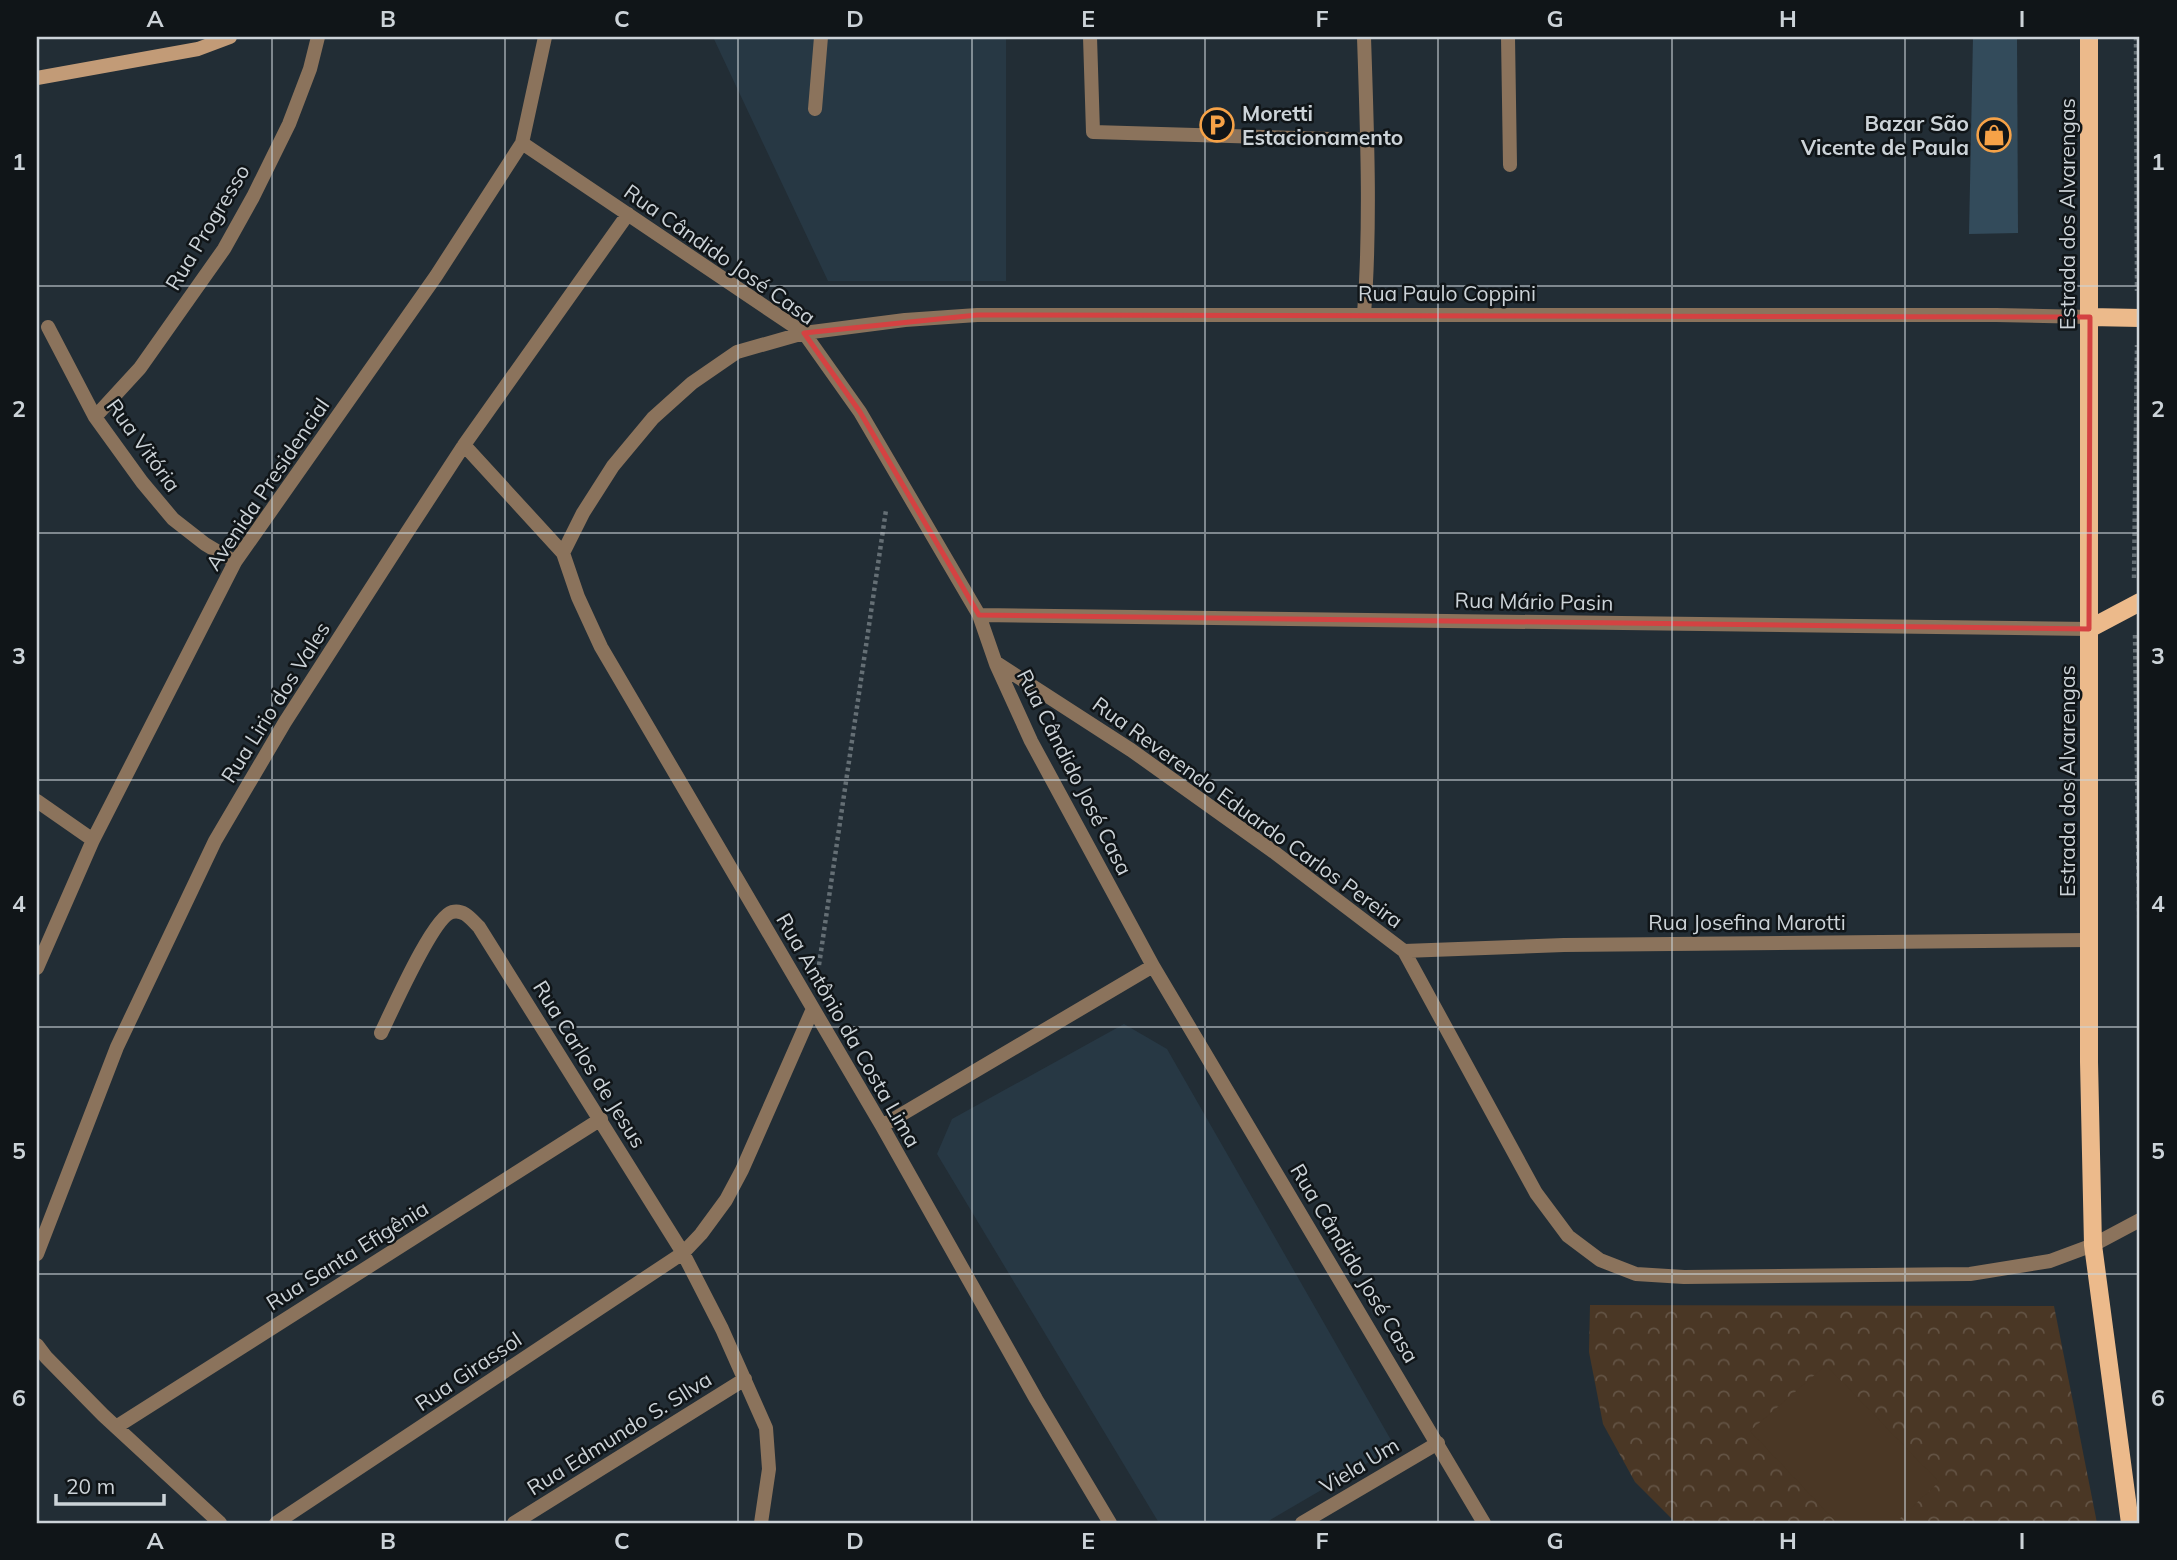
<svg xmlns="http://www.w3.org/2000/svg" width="2177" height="1560" font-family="Mulish,sans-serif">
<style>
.built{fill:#273844}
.park{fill:url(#park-crowns)}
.garden{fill:#4a3725}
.building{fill:#334b5b}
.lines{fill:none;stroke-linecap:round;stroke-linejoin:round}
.path{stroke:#656f75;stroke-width:4.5;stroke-dasharray:3.5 3.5;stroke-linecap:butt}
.lane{stroke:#8b735c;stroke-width:14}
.street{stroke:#8b735c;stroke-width:14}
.secondary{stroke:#c29b77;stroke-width:14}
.primary{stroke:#ecba8b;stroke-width:18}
.marked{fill:none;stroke:#d44242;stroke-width:5;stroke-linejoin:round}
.grid{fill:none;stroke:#ccd3d8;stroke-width:2;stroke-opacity:0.55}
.labels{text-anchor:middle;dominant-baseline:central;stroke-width:5;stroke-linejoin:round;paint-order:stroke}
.poi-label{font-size:21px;font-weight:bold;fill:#ccd3d8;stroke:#101518;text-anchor:start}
.street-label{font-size:21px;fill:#ccd3d8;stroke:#101518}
.neatline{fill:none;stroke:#ccd3d8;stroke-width:2.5}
.grid-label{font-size:23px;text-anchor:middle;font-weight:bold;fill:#ccd3d8}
</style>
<defs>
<pattern id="park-crowns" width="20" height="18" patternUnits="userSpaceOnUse" patternTransform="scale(1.75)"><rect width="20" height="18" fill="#4a3725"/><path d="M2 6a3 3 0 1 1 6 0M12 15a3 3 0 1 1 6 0" fill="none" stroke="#635344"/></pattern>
</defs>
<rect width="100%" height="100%" fill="#222d35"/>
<!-- built -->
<path class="built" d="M 713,37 L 1006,37 L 1006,281 L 828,281 Z
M 1124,1024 L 1167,1049 L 1395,1447 L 1265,1523 L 1159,1523 L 937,1154 L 952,1119 Z"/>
<!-- park -->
<path class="park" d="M 1590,1305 L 2054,1306 L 2097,1523 L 1676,1523 L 1635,1482 L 1603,1424 L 1589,1352 Z"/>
<!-- garden -->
<path class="garden" d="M 1826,1365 L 1939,1482 L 1895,1523 L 1837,1523 L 1750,1431 Z"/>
<!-- building -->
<path class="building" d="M 1973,37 L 2017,37 L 2018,233 L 1969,234 Z"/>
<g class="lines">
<!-- path -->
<path class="path" d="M 2136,37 L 2137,291
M 2134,578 L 2137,345
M 2135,635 L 2140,974
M 819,965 L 886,510"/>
<!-- lane -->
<path class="lane" d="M 1090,37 L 1093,132 L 1367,140
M 1508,37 L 1510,165
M 815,109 L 821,37
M 1364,314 C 1371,222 1367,129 1364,37
M 1302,1523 L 1438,1443"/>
<!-- street -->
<path class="street" d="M 522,143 L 804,333 L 860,412 L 979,615 L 996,664 L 1031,741 L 1153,966 L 1484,1523
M 48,327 L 95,417 L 142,482 L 173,519 L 205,544 L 235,562
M 95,417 L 140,368 L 224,249 L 253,197 L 289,124 L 310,69 L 318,37
M 464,445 L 563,553 L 578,597 L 601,647 L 882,1126 L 1036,1399 L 1110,1523
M 563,553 L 583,513 L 613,466 L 653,418 L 692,383 L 737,352 L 804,333 L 905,320 L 977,315 L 1996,315 L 2090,317
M 979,615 L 2089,629
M 998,664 L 1131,750 L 1274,852 L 1404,951 L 1536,1193 L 1568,1236 L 1600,1260 L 1636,1274 L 1684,1277 L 1970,1274 L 2050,1261 L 2093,1245 L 2140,1220
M 37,801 L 93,840
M 1404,951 L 1564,945 L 2090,940
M 37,968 L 93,840 L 235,562 L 436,276 L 522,143 L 545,37
M 381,1033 C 392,1011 433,917 452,912 C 464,909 471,919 479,927 L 683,1253 L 722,1329 L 766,1428 L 769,1469 L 761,1523
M 882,1126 L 1153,966
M 37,1254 L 117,1047 L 215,841 L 285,722 L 404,537 L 464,445 L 628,214
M 37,1345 L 46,1357 L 103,1415 L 220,1523
M 116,1427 L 601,1119
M 276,1523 L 683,1253 L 701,1234 L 726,1200 L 742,1170 L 812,1011
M 514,1523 L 745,1379"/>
<!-- secondary -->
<path class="secondary" d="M 37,78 L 198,49 L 230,37"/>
<!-- primary -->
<path class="primary" d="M 2089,37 L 2089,1062 L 2093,1245 L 2130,1523
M 2090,317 L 2140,318
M 2089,629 L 2140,602"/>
</g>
<!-- marked area -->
<path class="marked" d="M 977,315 L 2090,317 L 2089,629 L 979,615 L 860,412 L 804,333 Z"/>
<!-- grid -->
<path class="grid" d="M 272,37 L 272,1523M 505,37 L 505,1523M 738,37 L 738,1523M 972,37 L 972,1523M 1205,37 L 1205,1523M 1438,37 L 1438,1523M 1672,37 L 1672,1523M 1905,37 L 1905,1523M 37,286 L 2140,286M 37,533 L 2140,533M 37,780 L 2140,780M 37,1027 L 2140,1027M 37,1274 L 2140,1274"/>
<!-- icons -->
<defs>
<symbol id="parking-ring" viewBox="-11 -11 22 22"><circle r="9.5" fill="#101518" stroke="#f6a247" stroke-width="1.5"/><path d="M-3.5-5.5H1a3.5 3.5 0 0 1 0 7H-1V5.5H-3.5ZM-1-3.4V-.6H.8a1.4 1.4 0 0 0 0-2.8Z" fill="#f6a247"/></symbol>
<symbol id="shop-ring" viewBox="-11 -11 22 22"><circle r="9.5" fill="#101518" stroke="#f6a247" stroke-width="1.5"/><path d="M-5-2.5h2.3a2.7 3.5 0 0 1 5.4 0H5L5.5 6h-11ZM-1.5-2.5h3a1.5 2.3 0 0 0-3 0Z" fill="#f6a247"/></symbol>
</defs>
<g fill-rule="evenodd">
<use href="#parking-ring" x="1198" y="106" width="38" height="38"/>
<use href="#shop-ring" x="1975" y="116" width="38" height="38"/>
</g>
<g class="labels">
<!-- poi labels -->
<g class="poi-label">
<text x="1242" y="113">Moretti<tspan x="1242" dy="24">Estacionamento</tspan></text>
<text x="1969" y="123" text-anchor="end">Bazar São<tspan x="1969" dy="24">Vicente de Paula</tspan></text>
</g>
<!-- street labels -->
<g class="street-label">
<text transform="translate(2067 214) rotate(-90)">Estrada dos Alvarengas</text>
<text transform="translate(207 227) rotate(-59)">Rua Progresso</text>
<text transform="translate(720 254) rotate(35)">Rua Cândido José Casa</text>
<text x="1447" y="293">Rua Paulo Coppini</text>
<text transform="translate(144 445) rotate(54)">Rua Vitória</text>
<text transform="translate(267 484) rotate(-56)">Avenida Presidencial</text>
<text transform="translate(1534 601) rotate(1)">Rua Mário Pasin</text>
<text transform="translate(275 702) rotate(-58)">Rua Lirio dos Vales</text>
<text transform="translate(1075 772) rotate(63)">Rua Cândido José Casa</text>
<text transform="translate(2067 781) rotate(-90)">Estrada dos Alvarengas</text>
<text transform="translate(1248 812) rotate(36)">Rua Reverendo Eduardo Carlos Pereira</text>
<text x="1747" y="922">Rua Josefina Marotti</text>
<text transform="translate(849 1030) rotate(60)">Rua Antônio da Costa Lima</text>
<text transform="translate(590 1064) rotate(58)">Rua Carlos de Jesus</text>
<text transform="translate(347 1255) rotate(-32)">Rua Santa Efigênia</text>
<text transform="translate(1355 1263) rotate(59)">Rua Cândido José Casa</text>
<text transform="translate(468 1371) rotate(-34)">Rua Girassol</text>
<text transform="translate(619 1433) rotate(-32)">Rua Edmundo S. SIlva</text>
<text transform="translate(1359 1465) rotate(-31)">Viela Um</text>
</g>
</g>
<!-- border -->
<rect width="2177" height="1560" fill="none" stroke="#101518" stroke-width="77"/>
<!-- scale -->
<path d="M56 1494v10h108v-10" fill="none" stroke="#ccd3d8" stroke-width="3.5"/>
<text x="66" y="1494" font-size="21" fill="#ccd3d8" stroke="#101518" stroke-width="5" paint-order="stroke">20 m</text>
<rect x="38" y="38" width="2100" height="1484" class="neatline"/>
<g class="grid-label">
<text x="155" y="27">A</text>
<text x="388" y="27">B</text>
<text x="622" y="27">C</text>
<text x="855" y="27">D</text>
<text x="1088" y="27">E</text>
<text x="1322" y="27">F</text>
<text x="1555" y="27">G</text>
<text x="1788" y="27">H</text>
<text x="2022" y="27">I</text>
<text x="19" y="170">1</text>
<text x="2158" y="170">1</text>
<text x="19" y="417">2</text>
<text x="2158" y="417">2</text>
<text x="19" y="664">3</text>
<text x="2158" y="664">3</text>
<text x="19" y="912">4</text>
<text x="2158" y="912">4</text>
<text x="19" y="1159">5</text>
<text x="2158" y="1159">5</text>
<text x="19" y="1406">6</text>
<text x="2158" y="1406">6</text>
<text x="155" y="1549">A</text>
<text x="388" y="1549">B</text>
<text x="622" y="1549">C</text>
<text x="855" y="1549">D</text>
<text x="1088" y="1549">E</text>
<text x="1322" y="1549">F</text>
<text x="1555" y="1549">G</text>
<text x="1788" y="1549">H</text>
<text x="2022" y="1549">I</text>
</g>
</svg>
